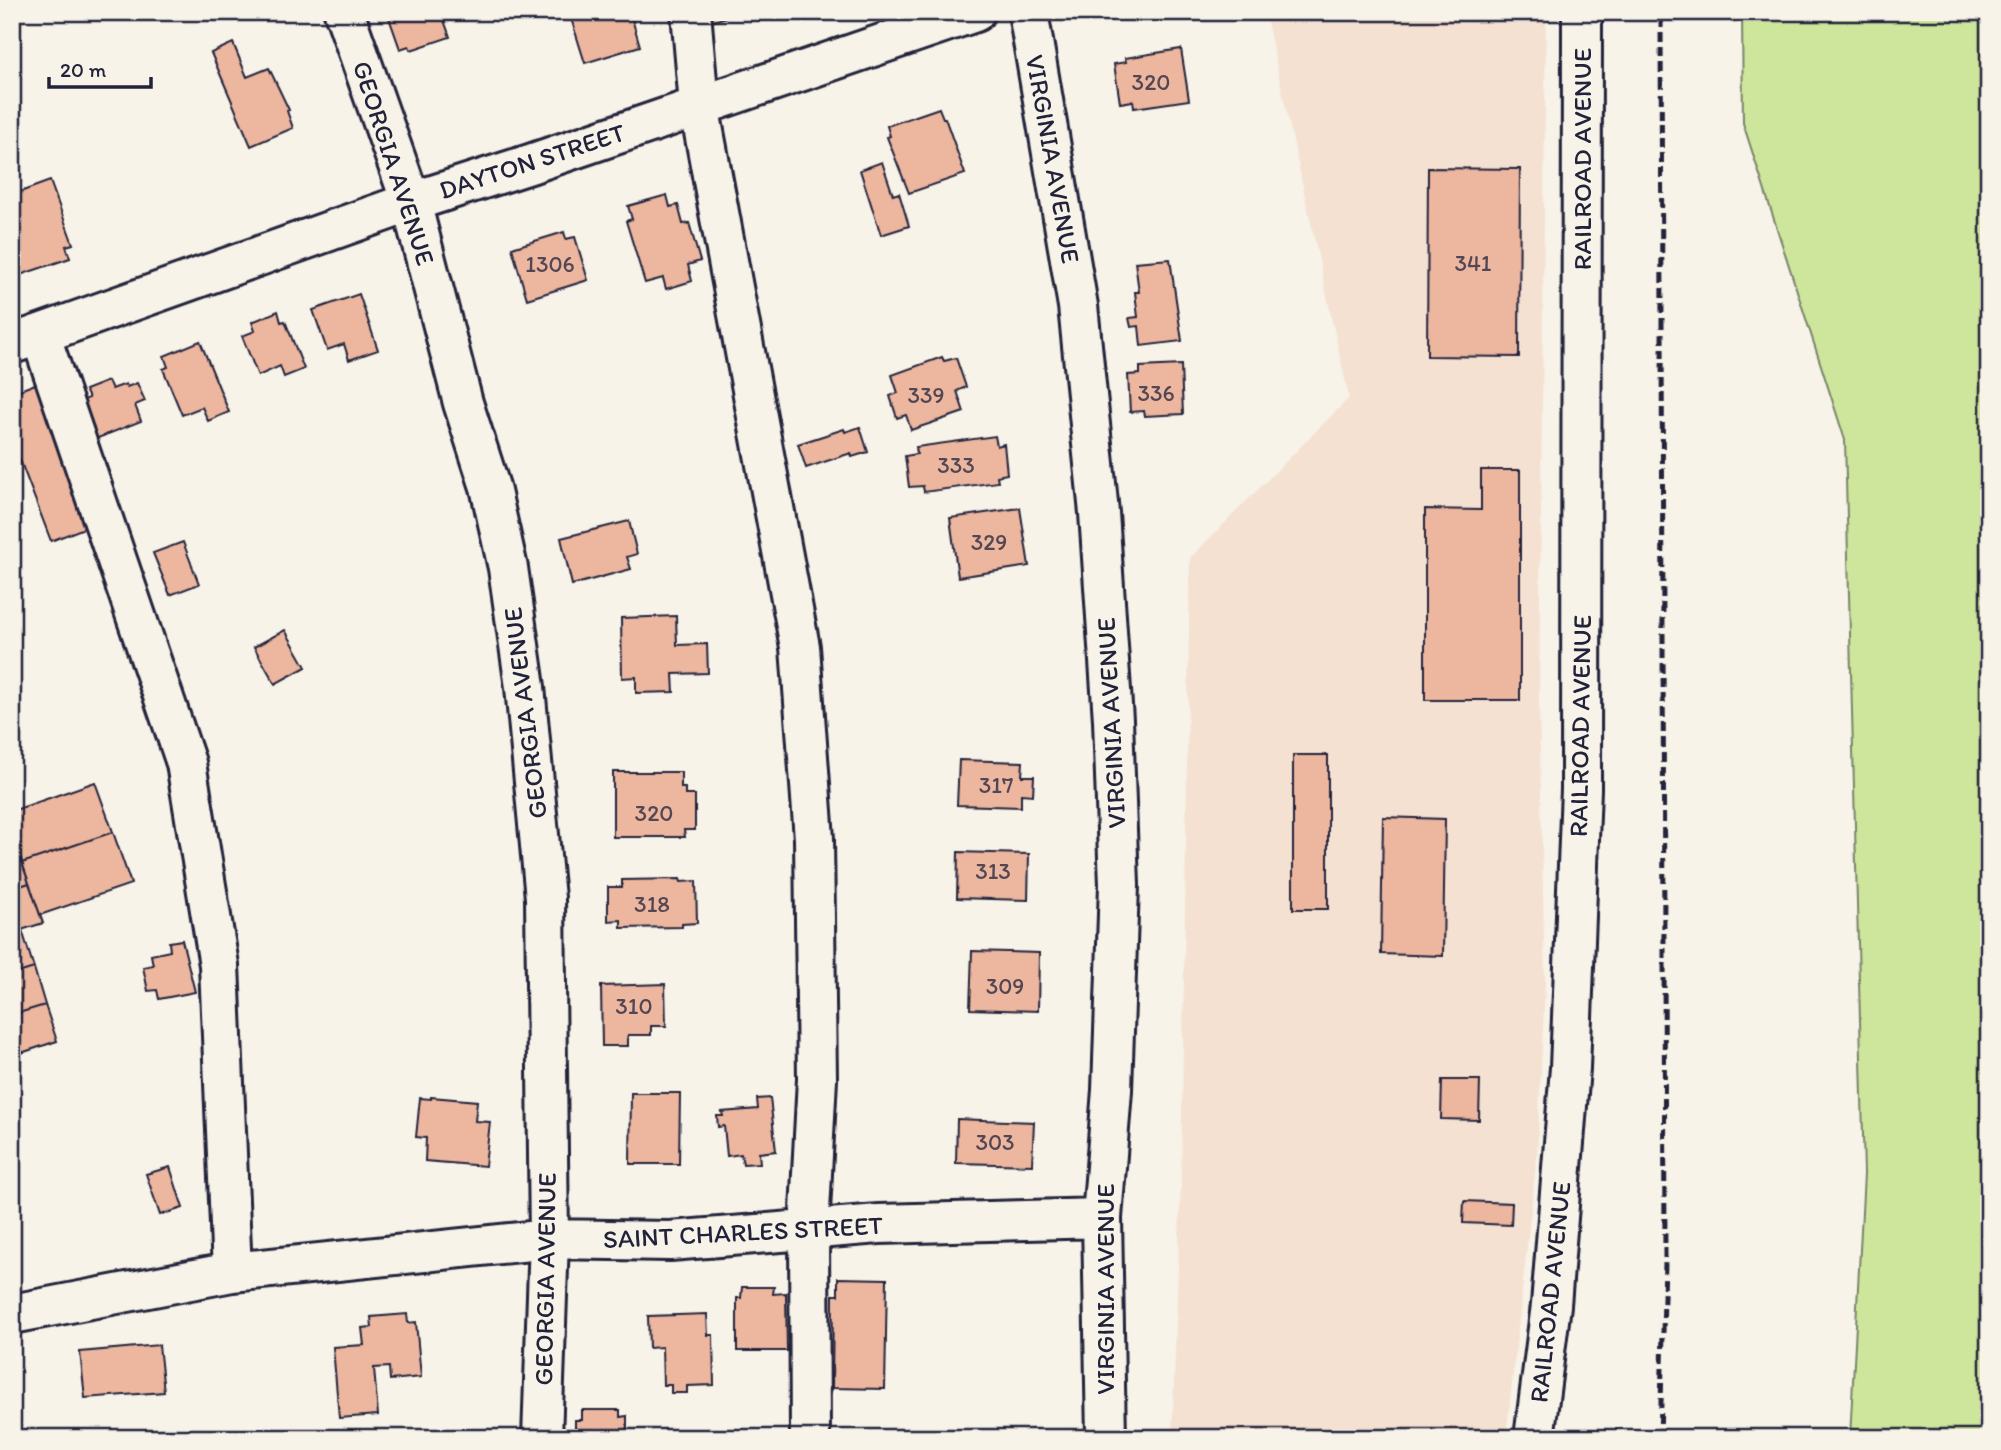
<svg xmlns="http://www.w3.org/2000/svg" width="2001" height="1450" font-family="Itim,sans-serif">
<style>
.built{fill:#f4e1d2}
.green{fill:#cee69c;stroke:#78846c;stroke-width:2}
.building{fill:#ecb69f;stroke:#22223b;stroke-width:2}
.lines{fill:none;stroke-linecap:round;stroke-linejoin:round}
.minor-casing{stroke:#22223b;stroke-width:44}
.minor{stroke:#f7f3e8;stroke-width:38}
.rail{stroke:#22223b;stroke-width:5;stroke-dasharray:10 5;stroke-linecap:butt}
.labels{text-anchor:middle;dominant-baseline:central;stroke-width:5;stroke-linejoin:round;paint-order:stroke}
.number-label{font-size:23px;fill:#544754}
.street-label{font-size:26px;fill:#22223b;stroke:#f7f3e8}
</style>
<rect width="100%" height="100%" fill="#f7f3e8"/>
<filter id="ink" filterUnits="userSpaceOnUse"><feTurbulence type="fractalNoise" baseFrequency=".0143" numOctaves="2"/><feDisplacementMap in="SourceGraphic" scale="14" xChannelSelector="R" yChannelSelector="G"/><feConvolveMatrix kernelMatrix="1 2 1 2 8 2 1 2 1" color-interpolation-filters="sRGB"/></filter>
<g filter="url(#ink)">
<!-- built -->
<path class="built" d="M 1265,12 L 1546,12 L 1539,704 L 1545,983 L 1537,1155 L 1506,1438 L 1172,1438 L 1181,1182 L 1190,558 L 1349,398 Z"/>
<!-- green -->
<path class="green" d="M 1742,12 L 1989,12 L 1989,1422 L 1979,1438 L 1850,1438 L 1864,1174 L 1845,440 L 1743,123 Z"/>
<!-- building -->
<path class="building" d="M 387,12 L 441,12 L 450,37 L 411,50 L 409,46 L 400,49 Z
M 569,12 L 630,12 L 640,46 L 585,63 Z
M 704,12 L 742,12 L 708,23 Z
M 233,43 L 247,77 L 269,68 L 289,110 L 287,111 L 293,128 L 251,146 L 211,53 Z
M 1181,49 L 1189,100 L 1134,108 L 1133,101 L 1120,103 L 1114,64 L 1126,62 L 1125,58 Z
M 939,108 L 943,118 L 945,118 L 965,174 L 909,193 L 887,137 L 890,136 L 887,126 Z
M 882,162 L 893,195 L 899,193 L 909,226 L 881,235 L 860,170 Z
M 1428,168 L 1520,169 L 1519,357 L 1427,356 Z
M 50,181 L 73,244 L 66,246 L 70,258 L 20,275 L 17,265 L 12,267 L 12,195 Z
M 667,195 L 670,207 L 678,205 L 683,224 L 689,223 L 700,261 L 688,265 L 692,281 L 666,289 L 663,278 L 645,283 L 626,221 L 632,219 L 628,206 Z
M 564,232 L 566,239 L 575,237 L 588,280 L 527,299 L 512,248 Z
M 1170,259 L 1182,341 L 1141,346 L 1139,326 L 1131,327 L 1129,318 L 1138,317 L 1135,292 L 1139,292 L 1135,262 Z
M 359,294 L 378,350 L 349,360 L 344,344 L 327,350 L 313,310 Z
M 278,311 L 281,322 L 285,321 L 304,369 L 284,377 L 280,366 L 258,376 L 242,336 L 255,331 L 252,322 Z
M 200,341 L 229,412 L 208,421 L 202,407 L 182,415 L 163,369 L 168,367 L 164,356 Z
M 942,357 L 944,361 L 956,358 L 966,387 L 957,391 L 964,412 L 911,430 L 906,415 L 897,418 L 890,396 L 898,393 L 892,375 Z
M 1181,365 L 1183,414 L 1145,416 L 1144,411 L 1130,412 L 1128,375 L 1140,374 L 1140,367 Z
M 43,381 L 97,523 L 51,541 L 12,439 L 12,393 Z
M 108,381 L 112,389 L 126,384 L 127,387 L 137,383 L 145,401 L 135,405 L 141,421 L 93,440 L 78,402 L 89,398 L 85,390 Z
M 860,427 L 868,452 L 852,457 L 851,453 L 806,468 L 798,444 L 844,429 L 845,432 Z
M 995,436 L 997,446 L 1004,444 L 1007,474 L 997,476 L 998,482 L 924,492 L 923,486 L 909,487 L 905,456 L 917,454 L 916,447 Z
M 1481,470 L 1520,470 L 1520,700 L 1425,700 L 1425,509 L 1481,510 Z
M 1020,508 L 1029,566 L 958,577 L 950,518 Z
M 629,521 L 637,554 L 627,557 L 631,569 L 572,585 L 561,538 Z
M 183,542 L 199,584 L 170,595 L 153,553 Z
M 676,616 L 677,645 L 707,644 L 708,673 L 673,674 L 674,692 L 636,693 L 636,677 L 622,678 L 621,618 Z
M 285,630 L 306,667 L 275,684 L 254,647 Z
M 1293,755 L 1328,755 L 1328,909 L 1293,909 Z
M 959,760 L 1023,762 L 1022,776 L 1034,776 L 1033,795 L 1021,794 L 1021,807 L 957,805 Z
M 613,772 L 681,772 L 681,788 L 685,788 L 685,795 L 695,795 L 695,830 L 684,830 L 685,837 L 613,837 Z
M 95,782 L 113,832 L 22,863 L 12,834 L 12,811 Z
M 1383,817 L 1445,819 L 1443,956 L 1381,954 Z
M 113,832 L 131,884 L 40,915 L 22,863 Z
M 17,847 L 29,883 L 12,889 L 12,849 Z
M 958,852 L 1029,854 L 1028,900 L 957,898 Z
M 680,879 L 681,882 L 696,881 L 697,923 L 682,924 L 682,927 L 621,928 L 621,920 L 608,921 L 608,887 L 622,887 L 622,880 Z
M 29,883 L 43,923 L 12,933 L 12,889 Z
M 22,930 L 34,968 L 12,975 L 12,933 Z
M 182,940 L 195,992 L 159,999 L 157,990 L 148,991 L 143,967 L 153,965 L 151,955 L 170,951 L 169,942 Z
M 972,951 L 1039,953 L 1038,1011 L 970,1009 Z
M 34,968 L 45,1005 L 12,1015 L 12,975 Z
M 665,984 L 666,1026 L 651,1026 L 651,1035 L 628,1035 L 628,1046 L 602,1046 L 601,986 Z
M 45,1005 L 57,1041 L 12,1056 L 12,1015 Z
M 1442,1080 L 1480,1080 L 1479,1120 L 1441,1119 Z
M 631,1093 L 680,1093 L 679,1164 L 630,1164 Z
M 431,1097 L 477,1101 L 475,1121 L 490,1122 L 485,1166 L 425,1161 L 426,1138 L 416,1137 L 420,1098 L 431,1099 Z
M 770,1098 L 776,1151 L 759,1153 L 760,1163 L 743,1164 L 741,1154 L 727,1156 L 724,1126 L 718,1127 L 717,1116 L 723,1116 L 722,1112 L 758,1109 L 757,1099 Z
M 957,1119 L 1034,1122 L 1032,1165 L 956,1163 Z
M 170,1167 L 183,1208 L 160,1215 L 146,1174 Z
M 1464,1201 L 1512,1203 L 1511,1225 L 1463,1223 Z
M 838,1278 L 887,1279 L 885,1389 L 832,1388 L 833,1295 L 838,1295 Z
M 742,1287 L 774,1287 L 773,1294 L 786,1293 L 787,1351 L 737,1351 L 737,1298 L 741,1298 Z
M 407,1314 L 408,1323 L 416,1322 L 421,1377 L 390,1380 L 389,1367 L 374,1368 L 378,1415 L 339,1418 L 333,1347 L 364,1345 L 362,1328 L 372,1327 L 371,1317 Z
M 707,1314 L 708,1335 L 713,1335 L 714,1385 L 687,1386 L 687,1393 L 671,1393 L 671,1385 L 663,1385 L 662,1347 L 649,1348 L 648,1316 Z
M 159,1345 L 164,1392 L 85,1398 L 80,1352 Z
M 582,1410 L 620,1410 L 620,1417 L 627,1416 L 627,1438 L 575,1438 L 575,1420 L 582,1420 Z"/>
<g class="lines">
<defs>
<path id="minor" d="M 344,12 L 411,202 L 463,403 L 490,487 L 508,568 L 525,687 L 545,898 L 549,1239 L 542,1438
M 691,12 L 699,105 L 800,647 L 814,839 L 817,1079 L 809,1230 L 810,1438
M 1028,12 L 1078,306 L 1099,513 L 1113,720 L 1119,885 L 1112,1090 L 1102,1218 L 1106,1438
M 40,334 L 186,763 L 219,965 L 232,1272
M 12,344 L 411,202 L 530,164 L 975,12
M 12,1314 L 232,1272 L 549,1239 L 670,1241 L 879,1224 L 1102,1218
M 1534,1438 L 1551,1305 L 1570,1068 L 1581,789 L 1582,12"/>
</defs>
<!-- minor casing -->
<use href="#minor" class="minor-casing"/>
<!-- minor -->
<use href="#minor" class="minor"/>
<!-- rail -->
<path class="rail" d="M 1660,1438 L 1665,1263 L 1661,12"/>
</g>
</g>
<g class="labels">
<!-- number labels -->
<g class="number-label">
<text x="1151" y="82">320</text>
<text x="1473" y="263">341</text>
<text x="550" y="264">1306</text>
<text x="1156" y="393">336</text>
<text x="926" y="395">339</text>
<text x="956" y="465">333</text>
<text x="989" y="542">329</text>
<text x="996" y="785">317</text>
<text x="654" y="813">320</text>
<text x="993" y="871">313</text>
<text x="652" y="904">318</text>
<text x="1005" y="986">309</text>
<text x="634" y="1006">310</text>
<text x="995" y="1142">303</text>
</g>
<!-- street labels -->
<g class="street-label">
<text transform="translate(1053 159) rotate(80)">VIRGINIA AVENUE</text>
<text transform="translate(1582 159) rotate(-90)">RAILROAD AVENUE</text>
<text transform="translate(532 161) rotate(-18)">DAYTON STREET</text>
<text transform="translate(394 163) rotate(72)">GEORGIA AVENUE</text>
<text transform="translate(525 713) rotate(-97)">GEORGIA AVENUE</text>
<text transform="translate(1111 723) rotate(-93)">VIRGINIA AVENUE</text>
<text transform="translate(1580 726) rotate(-89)">RAILROAD AVENUE</text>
<text transform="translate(743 1232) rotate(-3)">SAINT CHARLES STREET</text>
<text transform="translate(545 1279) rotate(-89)">GEORGIA AVENUE</text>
<text transform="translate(1105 1289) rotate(-90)">VIRGINIA AVENUE</text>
<text transform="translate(1550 1292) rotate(-84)">RAILROAD AVENUE</text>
</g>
</g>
<!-- margin -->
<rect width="2001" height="1450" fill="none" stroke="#f7f3e8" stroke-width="42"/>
<rect x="21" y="21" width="1959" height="1408" fill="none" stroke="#22223b" stroke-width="2.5" filter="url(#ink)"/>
<!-- scale -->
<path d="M49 77v10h102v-10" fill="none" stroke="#22223b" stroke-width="3.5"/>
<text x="60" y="77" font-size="21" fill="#22223b" stroke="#f7f3e8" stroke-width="5" paint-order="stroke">20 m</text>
</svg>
